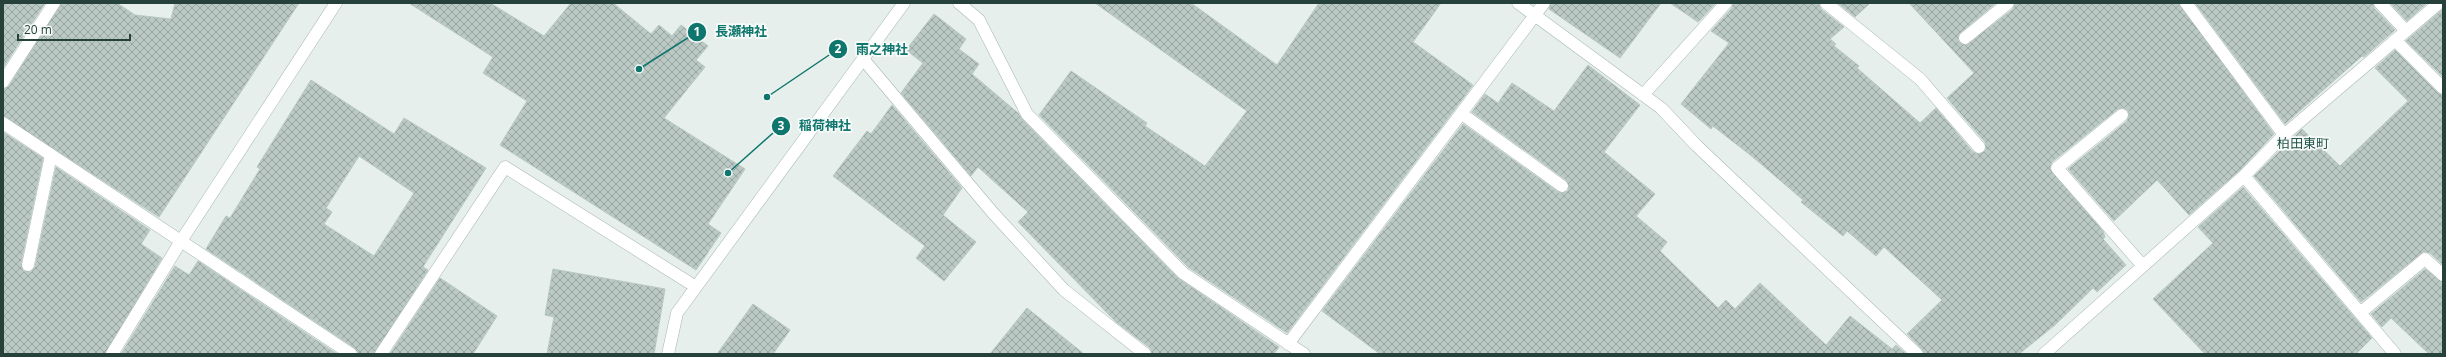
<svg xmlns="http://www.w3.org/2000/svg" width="2446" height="357" font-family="'Open Sans','Noto Sans JP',sans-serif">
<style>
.building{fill:url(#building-cross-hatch);stroke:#b8c8c2;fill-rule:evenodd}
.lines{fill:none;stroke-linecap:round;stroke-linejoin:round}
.minor-casing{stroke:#a8b7b2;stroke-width:13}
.minor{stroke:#fff;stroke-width:12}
.labels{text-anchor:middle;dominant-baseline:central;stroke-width:3.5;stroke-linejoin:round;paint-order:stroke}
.neighbourhood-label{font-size:13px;fill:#215347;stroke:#f7fbf9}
.leader{fill:none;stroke:#0f766e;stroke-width:1.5}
.callout-dot{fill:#0f766e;stroke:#f7fbf9;stroke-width:1.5}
.mark-label{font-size:12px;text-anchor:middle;font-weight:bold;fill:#fff}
.callout-label{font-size:13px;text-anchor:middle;font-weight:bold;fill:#0f766e;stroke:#f7fbf9;stroke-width:3.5;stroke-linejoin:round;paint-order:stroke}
</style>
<defs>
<pattern id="building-cross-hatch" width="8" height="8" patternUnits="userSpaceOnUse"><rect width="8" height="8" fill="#bbc9c4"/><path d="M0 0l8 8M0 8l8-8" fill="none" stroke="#98a5a0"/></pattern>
</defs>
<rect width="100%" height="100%" fill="#e6efeb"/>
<!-- building -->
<path class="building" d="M 3,3 L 45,3 L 3,68 Z
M 61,3 L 117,3 L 135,15 L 171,19 L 175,3 L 299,3 L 159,217 L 3,116 L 3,89 L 9,86 Z
M 409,3 L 490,3 L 544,36 L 571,3 L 613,3 L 651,34 L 659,25 L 672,36 L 681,25 L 708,46 L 696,60 L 705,67 L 664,118 L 745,169 L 708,224 L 721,233 L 696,270 L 500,145 L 527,101 L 483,73 L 493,57 Z
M 1095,3 L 1191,3 L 1277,65 L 1319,3 L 1441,3 L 1413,42 L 1473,85 L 1287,333 L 1188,267 L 1039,115 L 1071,71 L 1147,123 L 1145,126 L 1205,166 L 1247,111 Z
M 1551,3 L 1661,3 L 1620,58 L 1549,9 Z
M 1670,3 L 1716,3 L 1698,22 Z
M 1733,3 L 1819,3 L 1821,9 L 1844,27 L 1830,39 L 1836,44 L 1834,46 L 1859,66 L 1857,68 L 1920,123 L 1936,108 L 1973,152 L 1980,154 L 1986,150 L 1985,142 L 1947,98 L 1974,73 L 1909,3 L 1996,3 L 1958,35 L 1959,42 L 1966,45 L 2013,9 L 2015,3 L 2179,3 L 2274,134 L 2239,171 L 2189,215 L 2157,180 L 2114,221 L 2068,169 L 2127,121 L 2129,114 L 2128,111 L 2124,108 L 2118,109 L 2052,162 L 2050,169 L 2103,231 L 2105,237 L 2103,239 L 2126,265 L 2097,292 L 2093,288 L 2055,325 L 2019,354 L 1924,354 L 1922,349 L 1907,334 L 1942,300 L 1884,247 L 1876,256 L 1847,231 L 1843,236 L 1801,202 L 1803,200 L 1754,158 L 1713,126 L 1711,129 L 1681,104 L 1729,43 L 1711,31 L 1732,8 Z
M 1838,3 L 1870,3 L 1855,17 Z
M 2195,3 L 2373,3 L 2374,8 L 2395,30 L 2364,57 L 2362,56 L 2285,124 Z
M 2390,3 L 2427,3 L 2407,21 Z
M 2443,9 L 2443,77 L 2406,41 Z
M 934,14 L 966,39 L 959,49 L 979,64 L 972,74 L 1018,113 L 1022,119 L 1178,278 L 1279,347 L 1274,354 L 1152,354 L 1150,348 L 1116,322 L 1018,222 L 1028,212 L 978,167 L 971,176 L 901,93 L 923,63 L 906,50 Z
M 2395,50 L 2438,93 L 2443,95 L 2443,265 L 2430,253 L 2423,252 L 2361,302 L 2254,176 L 2302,129 L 2340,166 L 2408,101 L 2375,68 Z
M 1588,65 L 1640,105 L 1604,152 L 1655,194 L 1636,216 L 1667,242 L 1660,251 L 1718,308 L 1726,300 L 1735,309 L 1760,283 L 1826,345 L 1850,316 L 1892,349 L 1896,345 L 1906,354 L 1380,354 L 1322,311 L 1463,124 L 1558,192 L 1562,193 L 1568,191 L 1569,186 L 1566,180 L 1472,112 L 1485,94 L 1498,103 L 1512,83 L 1554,111 Z
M 311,80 L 394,134 L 404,118 L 486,168 L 426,262 L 423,267 L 428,270 L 374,354 L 358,354 L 355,348 L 206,249 L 226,216 L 230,218 L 260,169 L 257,167 ZM 359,156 L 414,193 L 374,256 L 324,224 L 332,212 L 326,208 Z
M 892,105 L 962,188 L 943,215 L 976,242 L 944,281 L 916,258 L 925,246 L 833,176 L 867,131 L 871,134 Z
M 3,132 L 43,158 L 21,263 L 23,271 L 31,272 L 35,267 L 56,167 L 150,230 L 141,244 L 162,258 L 105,354 L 3,354 Z
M 2243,187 L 2372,338 L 2356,354 L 2205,354 L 2153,299 L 2213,243 L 2198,227 Z
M 198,261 L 337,354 L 121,354 L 175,266 L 189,275 Z
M 553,269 L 665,289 L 654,354 L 547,354 L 554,317 L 545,315 Z
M 2425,269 L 2443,282 L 2443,354 L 2429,354 L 2391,318 L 2382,327 L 2371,314 Z
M 440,278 L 497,316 L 473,354 L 390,354 Z
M 753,304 L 790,330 L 773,354 L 717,354 Z
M 1027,308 L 1084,354 L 990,354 Z"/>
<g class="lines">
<defs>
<path id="minor" d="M 959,3 L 979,20 L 1027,114 L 1183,273 L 1304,354
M 1518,3 L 1661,108 L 1697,146 L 1917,354
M 1826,3 L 1920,79 L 1979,147
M 2186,3 L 2284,135
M 2380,3 L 2406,31
M 1965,38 L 2008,3
M 2395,40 L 2443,88
M 863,59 L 993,213 L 1064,290 L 1145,354
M 3,82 L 54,3
M 1643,95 L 1726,3
M 1462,114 L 1562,186
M 2122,115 L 2057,168 L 2143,266
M 3,123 L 351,354
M 2244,176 L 2395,354
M 28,265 L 51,155
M 2360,313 L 2425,259 L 2443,275
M 1288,344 L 1544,3
M 112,354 L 181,241 L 336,3
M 381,354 L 505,167 L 696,287
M 668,354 L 677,313 L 904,3
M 2044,354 L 2244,176 L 2284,135 L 2439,3"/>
</defs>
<!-- minor casing -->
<use href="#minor" class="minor-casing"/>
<!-- minor -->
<use href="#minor" class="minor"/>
</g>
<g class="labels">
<!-- neighbourhood labels -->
<g class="neighbourhood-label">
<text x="2303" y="143">柏田東町</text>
</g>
</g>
<!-- callouts -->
<path class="leader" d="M639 69L697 32M767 97L838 49M728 173L781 126"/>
<g class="callout-dot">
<circle cx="639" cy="69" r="4"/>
<circle cx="767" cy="97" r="4"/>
<circle cx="728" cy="173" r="4"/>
<circle cx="697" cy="32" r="10"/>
<circle cx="838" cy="49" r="10"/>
<circle cx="781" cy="126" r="10"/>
</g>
<g class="mark-label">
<text x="697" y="36">1</text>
<text x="838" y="53">2</text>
<text x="781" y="130">3</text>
</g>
<g class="callout-label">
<text x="741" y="36">長瀬神社</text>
<text x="882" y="54">雨之神社</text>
<text x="825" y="130">稲荷神社</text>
</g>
<!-- border -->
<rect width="2446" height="357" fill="none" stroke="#254139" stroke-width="8"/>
<!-- scale -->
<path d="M18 34v6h112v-6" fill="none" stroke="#254139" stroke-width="2"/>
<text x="24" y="34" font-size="12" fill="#254139" stroke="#f7fbf9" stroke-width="3" paint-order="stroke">20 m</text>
</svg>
